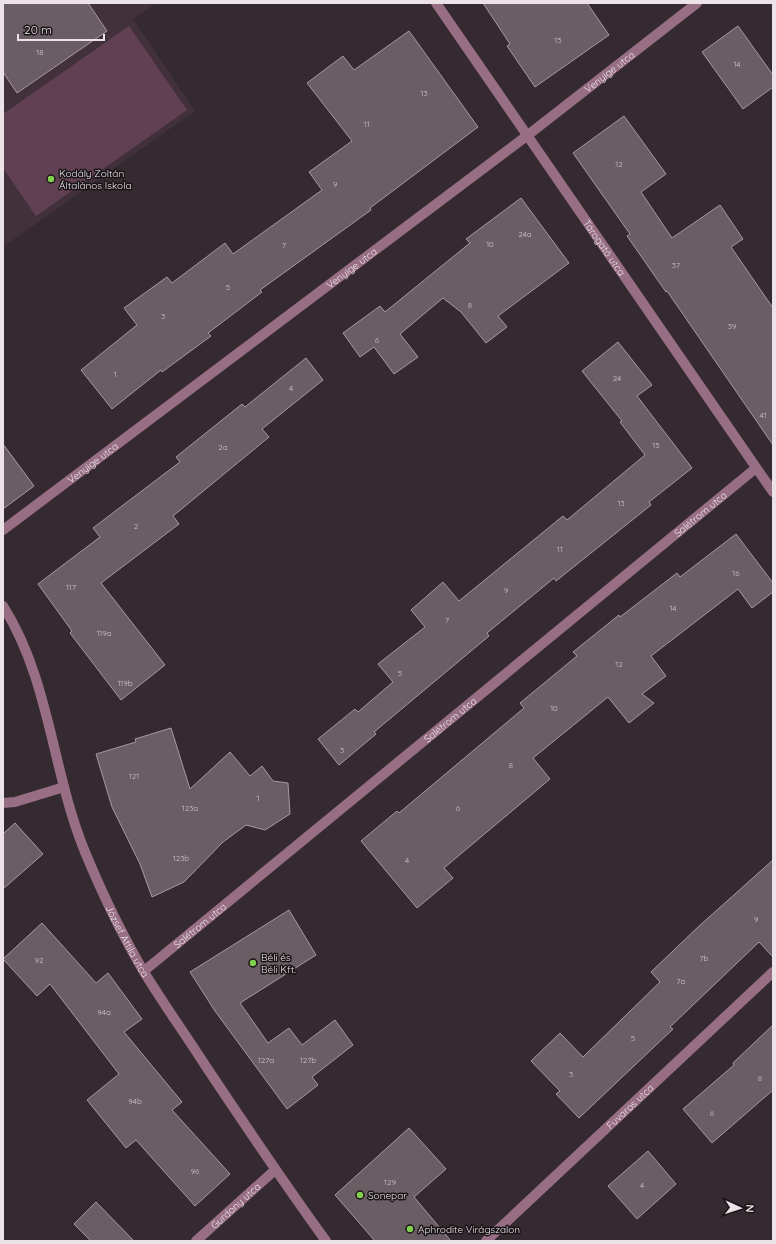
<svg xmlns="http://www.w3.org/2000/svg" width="776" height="1244" font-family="Quicksand,sans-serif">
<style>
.built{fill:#42313a}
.green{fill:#624053}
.building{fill:#6a5d64;stroke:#a799a0}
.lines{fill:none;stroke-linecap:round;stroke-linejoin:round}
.minor{stroke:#976e84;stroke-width:10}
.poi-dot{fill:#82d04f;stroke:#191417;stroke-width:1.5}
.labels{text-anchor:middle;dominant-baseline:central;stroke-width:3;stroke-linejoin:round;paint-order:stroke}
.number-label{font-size:8px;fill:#cbc2c6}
.street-label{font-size:10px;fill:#ebe3e7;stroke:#191417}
.poi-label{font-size:10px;fill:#ebe3e7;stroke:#191417;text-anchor:start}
</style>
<rect width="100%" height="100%" fill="#352a30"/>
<!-- built -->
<path class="built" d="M 3,3 L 156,3 L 133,19 L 195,111 L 3,247 Z"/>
<!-- green -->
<path class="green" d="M 129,26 L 187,110 L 36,216 L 3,168 L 3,114 Z"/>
<!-- building -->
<path class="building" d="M 3,3 L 88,3 L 107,31 L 17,93 L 3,72 Z
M 483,3 L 587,3 L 609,35 L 535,87 L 507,46 L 510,44 Z
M 738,26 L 773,75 L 773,87 L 743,109 L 702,52 Z
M 409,31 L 478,127 L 370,208 L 371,210 L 260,290 L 262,292 L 208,333 L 211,336 L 162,372 L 161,370 L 112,409 L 81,370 L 137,325 L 124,308 L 167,277 L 172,283 L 225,243 L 233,254 L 322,190 L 309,172 L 352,141 L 307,83 L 343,56 L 354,70 Z
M 624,116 L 666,174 L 641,192 L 672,238 L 720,205 L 743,239 L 731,247 L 773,308 L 773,445 L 667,291 L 666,292 L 627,236 L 630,234 L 573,153 Z
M 521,198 L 569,263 L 498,316 L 507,327 L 486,343 L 461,312 L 443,298 L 400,334 L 418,357 L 394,374 L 374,347 L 360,357 L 343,333 L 380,306 L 385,312 L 470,243 L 466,239 Z
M 618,342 L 652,385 L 637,396 L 692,468 L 649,502 L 651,505 L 556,581 L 554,578 L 487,633 L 489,636 L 374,732 L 376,734 L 339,765 L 318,739 L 355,709 L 358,712 L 393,682 L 378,664 L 425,627 L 411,610 L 443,582 L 459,601 L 563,516 L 567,520 L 645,455 L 620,422 L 622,421 L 582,371 Z
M 306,358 L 323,380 L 262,429 L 269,437 L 173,516 L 179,524 L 101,583 L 165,665 L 121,700 L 70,633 L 72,631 L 38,584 L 100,537 L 93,528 L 180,462 L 176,457 L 242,404 L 245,407 Z
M 3,444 L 34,486 L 3,509 Z
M 736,534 L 773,583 L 773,592 L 752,608 L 738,589 L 651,656 L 666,676 L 642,694 L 654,703 L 629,723 L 608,697 L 533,758 L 550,779 L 444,868 L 453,878 L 417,908 L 361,841 L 397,811 L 399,813 L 524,708 L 520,703 L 577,656 L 573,652 L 619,615 L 620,617 L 677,573 L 680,577 Z
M 171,728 L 190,789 L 230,752 L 250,776 L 262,766 L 273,781 L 288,783 L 290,814 L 265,830 L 246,825 L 223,842 L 184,882 L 152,897 L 140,864 L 112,807 L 96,754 L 136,742 L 135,739 Z
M 15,823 L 43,854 L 3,889 L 3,834 Z
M 773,860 L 773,957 L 759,942 L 670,1027 L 673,1029 L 579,1118 L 556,1094 L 560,1091 L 531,1061 L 560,1033 L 583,1057 L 660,982 L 651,972 L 698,927 Z
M 289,910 L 316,955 L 240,1003 L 268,1043 L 289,1028 L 302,1045 L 335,1020 L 353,1045 L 312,1077 L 318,1085 L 287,1109 L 215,1011 L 190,972 Z
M 42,923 L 96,983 L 108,973 L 142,1019 L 124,1032 L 182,1102 L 172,1110 L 230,1174 L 195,1206 L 136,1140 L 126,1148 L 87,1100 L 119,1074 L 50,984 L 37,996 L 3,959 Z
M 773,1025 L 773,1090 L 712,1143 L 683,1109 L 734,1065 L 733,1063 Z
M 409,1128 L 446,1169 L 414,1197 L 451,1241 L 375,1241 L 335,1195 Z
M 648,1151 L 676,1184 L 637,1219 L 608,1186 Z
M 96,1202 L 134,1241 L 91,1241 L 74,1224 Z"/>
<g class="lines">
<!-- minor -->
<g class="minor">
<path id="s1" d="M 436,3 L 773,492"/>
<path id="s2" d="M 3,530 L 528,135 L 697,3"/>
<path id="s3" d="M 3,606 C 50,680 52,772 85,852 C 102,893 121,933 144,972 C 163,1003 185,1034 205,1065 C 245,1125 284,1183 326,1241"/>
<path d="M 3,803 L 15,802 L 64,787"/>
<path id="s4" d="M 144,971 L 756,468"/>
<path id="s5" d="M 196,1241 L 275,1170"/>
<path id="s6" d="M 486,1241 L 773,972"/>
</g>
</g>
<!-- markers -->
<g class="poi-dot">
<circle cx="51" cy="179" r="4"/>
<circle cx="253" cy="963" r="4"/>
<circle cx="360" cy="1195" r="4"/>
<circle cx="410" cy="1229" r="4"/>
</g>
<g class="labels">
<!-- number labels -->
<g class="number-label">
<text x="558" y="40">15</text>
<text x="40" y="52">18</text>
<text x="737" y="64">14</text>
<text x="424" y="93">13</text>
<text x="367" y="124">11</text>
<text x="619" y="164">12</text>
<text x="335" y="184">9</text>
<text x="525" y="234">24a</text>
<text x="490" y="244">10</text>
<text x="284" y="245">7</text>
<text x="676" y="265">37</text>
<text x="228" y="287">5</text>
<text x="470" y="305">8</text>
<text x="163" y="316">3</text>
<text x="732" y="326">39</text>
<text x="377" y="340">6</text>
<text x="115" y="374">1</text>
<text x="617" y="378">24</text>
<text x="291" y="388">4</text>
<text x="763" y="415">41</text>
<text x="656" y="445">15</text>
<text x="223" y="447">2a</text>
<text x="621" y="503">13</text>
<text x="136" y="526">2</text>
<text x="560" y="549">11</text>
<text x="736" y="573">16</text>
<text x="71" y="587">117</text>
<text x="506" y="590">9</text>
<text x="673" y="608">14</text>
<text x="447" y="620">7</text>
<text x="104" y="633">119a</text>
<text x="619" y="664">12</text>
<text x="400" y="673">5</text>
<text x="125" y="683">119b</text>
<text x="554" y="708">10</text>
<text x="342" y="750">3</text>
<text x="511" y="765">8</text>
<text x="134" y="776">121</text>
<text x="258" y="798">1</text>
<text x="190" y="808">123a</text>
<text x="458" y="808">6</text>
<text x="181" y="858">123b</text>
<text x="407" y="860">4</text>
<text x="756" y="919">9</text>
<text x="704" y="958">7b</text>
<text x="39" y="960">92</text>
<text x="681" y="981">7a</text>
<text x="104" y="1012">94a</text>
<text x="633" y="1038">5</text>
<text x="266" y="1060">127a</text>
<text x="308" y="1060">127b</text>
<text x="571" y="1074">3</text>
<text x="760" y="1078">8</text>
<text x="135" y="1101">94b</text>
<text x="712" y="1113">6</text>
<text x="195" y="1171">96</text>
<text x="390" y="1182">129</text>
<text x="642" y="1185">4</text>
</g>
<!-- street labels -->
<g class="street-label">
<text stroke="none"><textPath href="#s2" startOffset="760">Venyige utca</textPath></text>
<text stroke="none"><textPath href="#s1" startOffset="297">Tárogató utca</textPath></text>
<text stroke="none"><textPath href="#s2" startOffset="436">Venyige utca</textPath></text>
<text stroke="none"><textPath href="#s2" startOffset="112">Venyige utca</textPath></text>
<text stroke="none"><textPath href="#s4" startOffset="720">Salétrom utca</textPath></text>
<text stroke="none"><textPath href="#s4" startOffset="396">Salétrom utca</textPath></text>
<text stroke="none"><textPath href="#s4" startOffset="72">Salétrom utca</textPath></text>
<text stroke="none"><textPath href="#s3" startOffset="359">József Attila utca</textPath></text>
<text stroke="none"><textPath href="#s6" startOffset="197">Fuvaros utca</textPath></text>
<text stroke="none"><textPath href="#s5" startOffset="53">Gurdony utca</textPath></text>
</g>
<!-- poi labels -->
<g class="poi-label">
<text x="59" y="173">Kodály Zoltán<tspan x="59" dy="12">Általános Iskola</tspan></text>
<text x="261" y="957">Béli és<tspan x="261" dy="12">Béli Kft.</tspan></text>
<text x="368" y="1195">Sonepar</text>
<text x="418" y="1229">Aphrodite Virágszalon</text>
</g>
</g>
<!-- border -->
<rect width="776" height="1244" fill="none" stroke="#ebe3e7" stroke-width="8"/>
<!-- north arrow -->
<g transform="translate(740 1208) rotate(93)" stroke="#191417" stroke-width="3" paint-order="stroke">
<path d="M0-3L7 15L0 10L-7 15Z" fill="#ebe3e7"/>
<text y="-6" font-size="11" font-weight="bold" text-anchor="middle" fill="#ebe3e7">N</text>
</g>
<!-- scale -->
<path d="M18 34v6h86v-6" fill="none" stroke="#ebe3e7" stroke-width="2"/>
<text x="24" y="34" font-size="12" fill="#ebe3e7" stroke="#191417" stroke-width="3" paint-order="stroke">20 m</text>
</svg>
